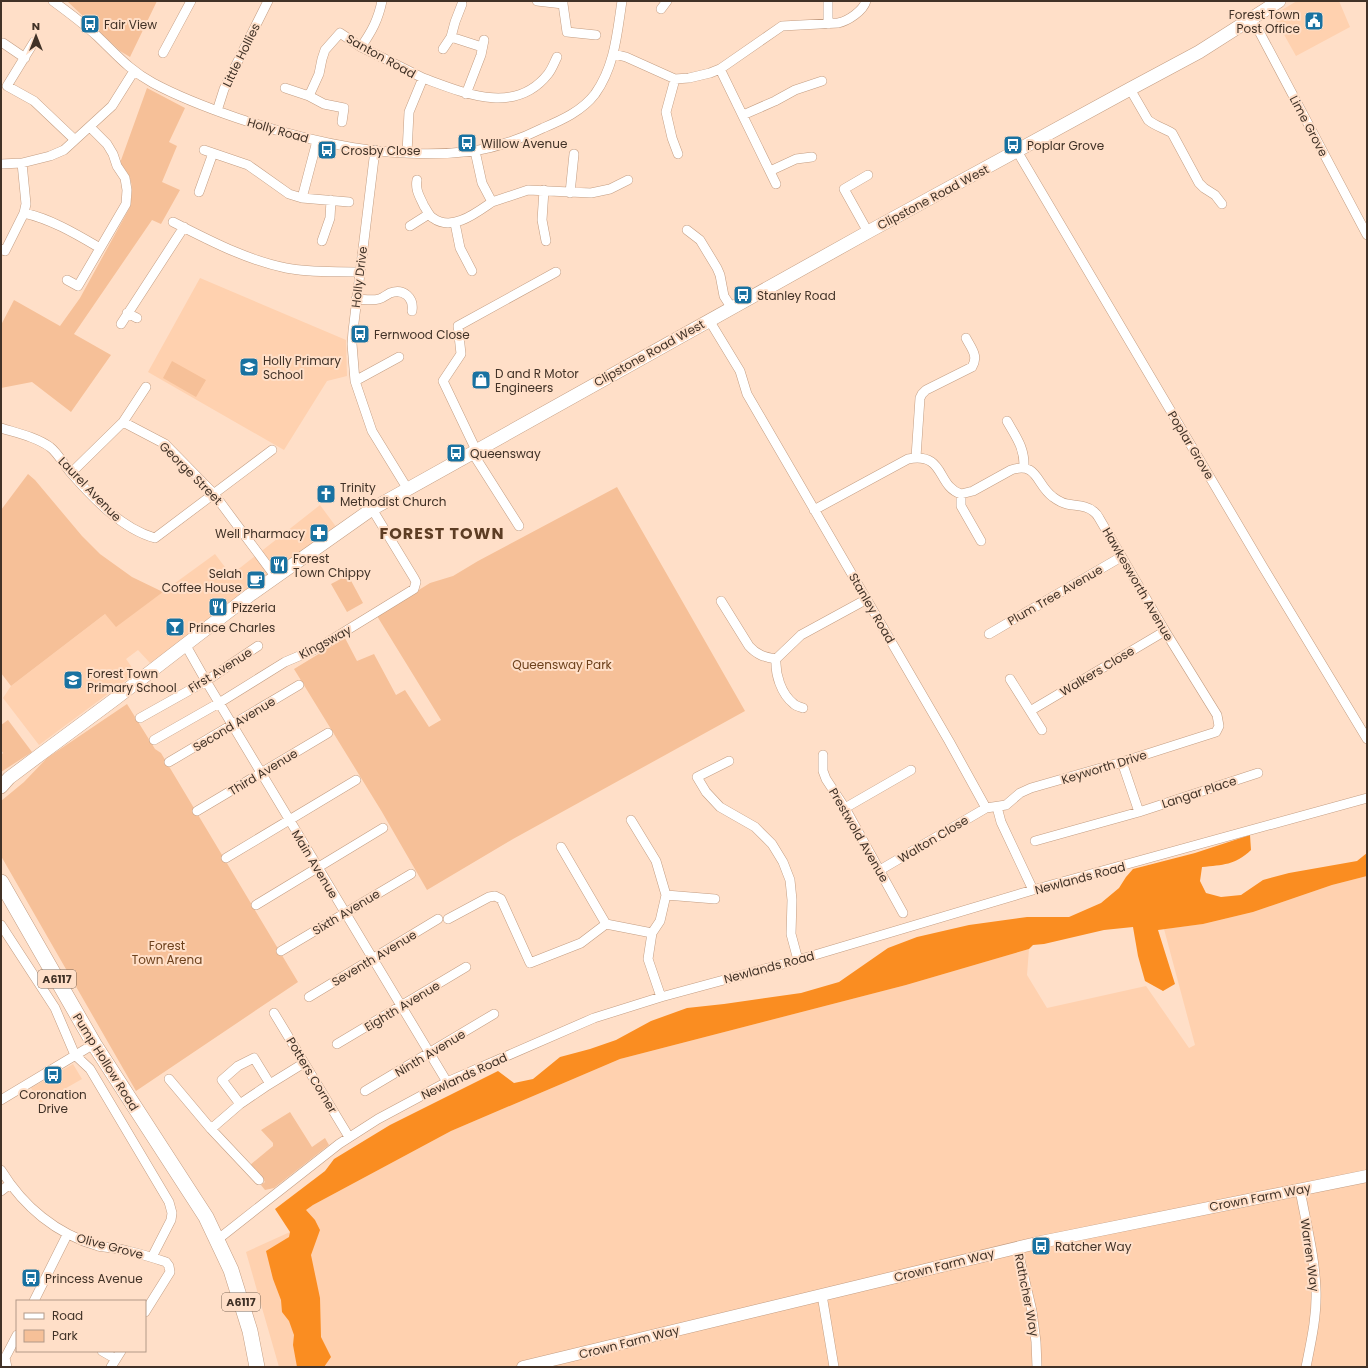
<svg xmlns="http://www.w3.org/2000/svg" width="1368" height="1368" font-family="Poppins,sans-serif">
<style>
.built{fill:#ffd1af}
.green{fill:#f6c098}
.forest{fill:#fa8d21}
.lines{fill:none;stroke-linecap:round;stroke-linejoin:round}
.minor-casing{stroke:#c39d82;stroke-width:10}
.tertiary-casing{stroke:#c39d82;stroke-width:13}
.secondary-casing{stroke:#c39d82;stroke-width:14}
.primary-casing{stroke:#c39d82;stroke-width:16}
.minor{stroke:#fff;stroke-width:9}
.tertiary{stroke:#fff;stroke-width:12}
.secondary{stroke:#fff;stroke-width:13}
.primary{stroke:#fff;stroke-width:15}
.labels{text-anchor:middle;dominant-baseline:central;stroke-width:4;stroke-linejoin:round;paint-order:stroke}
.shield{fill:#ffdfc8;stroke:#7a6657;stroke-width:1}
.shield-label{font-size:11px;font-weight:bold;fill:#413227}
.poi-label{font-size:12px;fill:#413227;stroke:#ffdfc8;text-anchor:start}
.street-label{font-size:12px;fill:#413227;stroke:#ffdfc8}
.park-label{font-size:12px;fill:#6d411c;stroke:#ffdfc8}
.district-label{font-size:16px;font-weight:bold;letter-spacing:1px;fill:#5d3d24;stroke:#ffdfc8}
</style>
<rect width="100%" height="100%" fill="#ffdfc8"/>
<!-- built -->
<path class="built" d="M 1297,1 L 1339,1 L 1350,27 L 1296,56 L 1273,15 Z
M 200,278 L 346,340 L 347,376 L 327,381 L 284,450 L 148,372 Z
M 320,505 L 337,528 L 150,663 L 138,650 L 126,659 L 136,673 L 39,745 L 3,698 L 11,686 L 105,614 L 116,626 L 215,554 L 231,575 Z
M 1367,876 L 1367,1367 L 279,1367 L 246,1252 L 290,1232 L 306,1210 L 313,1205 L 451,1131 L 620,1059 L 906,985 L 1029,949 L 1027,975 L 1047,1008 L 1146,986 L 1189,1048 L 1195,1045 L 1164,929 L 1203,924 L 1253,912 L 1332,885 Z
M 73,1064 L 82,1079 L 40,1103 L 31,1088 Z"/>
<!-- green -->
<path class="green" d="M 67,1 L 157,1 L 130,57 L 120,51 Z
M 147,88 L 185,108 L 169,142 L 177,146 L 162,182 L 180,190 L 161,224 L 152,220 L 74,334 L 111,355 L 71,412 L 32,382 L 1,388 L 1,325 L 14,300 L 60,326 L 80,298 L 130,207 C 133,187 134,179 120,163 Z
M 172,361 L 206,380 L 196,397 L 163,378 Z
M 28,474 L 35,480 L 82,536 L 100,554 L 132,577 L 163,592 L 116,627 L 105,614 L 11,686 L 1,673 L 1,510 Z
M 617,487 L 745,711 L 513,839 L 427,890 L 382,812 L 294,669 L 345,638 L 357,661 L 374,654 L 396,695 L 405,690 L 429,727 L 441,720 L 377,616 L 430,583 L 453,576 L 478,561 Z
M 348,575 L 363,603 L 347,612 L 331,584 Z
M 127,704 L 155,749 L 161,753 L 298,982 L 136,1091 L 1,856 L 1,801 L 24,782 L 47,758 Z
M 8,720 L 32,752 L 1,772 L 1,755 L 3,753 L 1,750 L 1,725 Z
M 290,1112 L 312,1147 L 325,1138 L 329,1145 L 274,1188 L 265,1190 L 261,1185 L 265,1182 L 250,1165 L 273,1146 L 273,1143 L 261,1130 Z"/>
<!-- forest -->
<path class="forest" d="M 1250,835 L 1251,850 C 1235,865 1223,865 1202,867 L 1200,881 L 1206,893 L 1221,897 L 1241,895 L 1263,880 L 1289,873 L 1357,861 L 1367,853 L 1367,876 L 1332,885 L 1253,912 L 1203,924 L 1158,930 L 1175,984 L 1163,991 L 1145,981 L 1138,956 L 1133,927 L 1104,930 L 1044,944 L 1033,945 L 1029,949 L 906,985 L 620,1059 L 451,1131 L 313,1205 L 306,1210 L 315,1220 L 320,1230 L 311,1255 L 320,1298 L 321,1337 L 331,1357 L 324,1367 L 297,1367 L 293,1345 L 294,1335 L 289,1321 L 282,1312 L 281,1300 L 273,1279 L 266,1251 L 289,1237 L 290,1232 L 275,1209 L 325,1171 L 334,1159 L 390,1125 L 498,1071 L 514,1083 L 533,1079 L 560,1057 L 590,1049 L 616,1040 L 651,1021 L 687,1008 L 724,1004 L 801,993 L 839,982 L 888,948 L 917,937 L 969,925 L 1027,917 L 1069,917 L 1101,903 L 1119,888 L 1126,877 L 1133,869 L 1195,853 Z"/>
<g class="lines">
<defs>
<path id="minor" d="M 53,1 C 68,12 83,23 97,36 C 116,54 129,70 153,83 C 179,97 208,108 237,118 C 312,143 394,161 474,151 C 498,147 521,139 543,128 C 562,120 582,111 595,94 C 615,66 617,33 622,1
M 537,1 L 563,4 L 563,1
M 828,1 L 828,24
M 563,4 L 567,32 L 596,35
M 661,9 L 667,1
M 1252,18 L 1367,235
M 451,37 L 482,47
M 34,42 L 7,86 L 34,101 L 74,139
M 3,43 L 25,58
M 361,47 C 372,31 378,20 382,1
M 443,49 L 451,37 L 455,22 L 462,4
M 163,53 L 191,1
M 614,54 L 626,57 L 675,79 L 689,78 L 710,73 L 720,69 L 782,26 L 838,23 C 848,21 863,11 866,1
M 720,69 L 776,184
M 675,79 L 666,112 L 672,138 L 678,154
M 285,88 L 309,96
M 1130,89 L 1148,120 C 1155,126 1164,128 1172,133 L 1199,183 L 1204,188 L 1215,195 L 1222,204
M 466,94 L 481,55 L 484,40
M 217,111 L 224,89 L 268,1
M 743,115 L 775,101 L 795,90 L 822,81
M 342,122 L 344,108 L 324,104 L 309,96 L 319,74 L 322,59 L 325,50 L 340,33 L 361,47 L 423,78
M 204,150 L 248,165 L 289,194 L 302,198 L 317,141
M 375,150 L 353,331 L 352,344 L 355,381 L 372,431 L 407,488
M 475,151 L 482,183 L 492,202 L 528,190 L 591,193 L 610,189 L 628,180
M 1017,151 L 1263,567 L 1367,739
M 407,153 L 409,112 L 423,78 C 464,93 515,116 548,74 C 552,69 554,63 557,57
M 1,164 L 22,163 L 50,156 L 64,150 L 112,106 L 134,71
M 770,171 L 796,159 L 812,157
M 417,180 C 415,190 420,197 424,206 C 427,210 429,216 433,218 C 452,232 476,213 492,202
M 544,190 L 542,220 L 546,241
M 199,192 L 213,153
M 570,193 L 574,154
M 302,198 L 349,202
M 24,213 C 51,219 76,234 100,248
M 173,222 C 209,240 246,260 286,268 C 310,273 335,271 359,272
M 455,223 L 460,248 L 472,271
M 410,226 L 429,214
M 687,230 L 700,240 L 717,268 L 720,275 L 724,296 L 731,307
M 868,232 L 844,189 L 868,175
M 322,241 L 330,218 L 331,200
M 1,249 L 5,251 L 24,213 L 26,204 L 22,163
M 67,280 L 78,286 L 126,204 L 127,190 L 125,178 L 117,166 L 113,154 L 107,144 L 90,127
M 356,299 C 363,299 372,301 379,299 C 383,298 386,295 390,293 C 404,288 414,298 412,311
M 127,313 L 137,318
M 709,320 L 740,371 L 747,394 L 949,741 L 986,808 L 1006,805 L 1020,793 L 1031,788 L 1122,762 L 1216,732 L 1219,726 L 1217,715 L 1165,631 L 1099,518 C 1098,516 1096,513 1093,511 C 1086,505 1076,506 1067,504 C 1062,503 1057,500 1053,497 C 1036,485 1038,461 1011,470 L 973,491 L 961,494 C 936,486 946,452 908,459 L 814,510
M 121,324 L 184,227
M 355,381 L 399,357
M 1007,421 C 1016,437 1025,448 1024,468
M 123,422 L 165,444 L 214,494 L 275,576
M 1,428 C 17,433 36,437 50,447 C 58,453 64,465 71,473 C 93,498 122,529 155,538 L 272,450
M 476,450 L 443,381 L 461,354 L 458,326 L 556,272
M 472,452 L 519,526
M 916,457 L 920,398 L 922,394 L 926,390 L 972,367 C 979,356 971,348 966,338
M 71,473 L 123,422 L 146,387
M 961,494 L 961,506 L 981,541
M 721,601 L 749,646 C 757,655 764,657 776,659
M 989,634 L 1121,557
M 185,644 L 206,681 L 447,1082
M 1010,679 L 1042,730
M 803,708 C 800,707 796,706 794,704 C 781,694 775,674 776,659 L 801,635 L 867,599
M 1030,711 L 1165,631
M 140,718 L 206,681 L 258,646
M 154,740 L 219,703 L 285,662 L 318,648 L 414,589 L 416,582 L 414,578 L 372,509
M 823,755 L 823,771 L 826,779 L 845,808 L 903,913
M 729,761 L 697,777 L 706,792 L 720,807 L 755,827 L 772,844 L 783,862 L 790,880 L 792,900 L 791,934 L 798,960
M 169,762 L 299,685
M 1122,762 L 1139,812
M 997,807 L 1001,822 L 1033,890
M 845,808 L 911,770
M 197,811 L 328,733
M 631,820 L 656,861 L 666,895 L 660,921 L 652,933 L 648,959 L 661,997
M 1035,841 L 1139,812 L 1258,773
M 561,847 L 606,924 L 652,933
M 226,858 L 356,780
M 880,870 L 986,808
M 666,895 L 715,899
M 256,905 L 383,828
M 448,919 L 489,897 L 495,896 L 501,899 L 530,963 L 581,943 L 606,924
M 1,925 L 55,1008 L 75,1055 L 90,1069 L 169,1202 L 172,1213 L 171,1220 L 152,1257
M 281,951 L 411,874
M 309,997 L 438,919
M 274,1013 L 349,1137
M 337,1044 L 466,967
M 169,1079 L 211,1129 L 259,1180
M 365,1091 L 494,1014
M 1,1100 L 94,1044
M 240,1104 L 222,1080 L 238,1066 L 254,1058 L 270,1084
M 211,1129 L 240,1104 L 265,1087 L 304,1063
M 1,1170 C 23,1206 56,1234 98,1246 C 108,1248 118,1248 128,1251 C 141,1254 154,1258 166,1262 L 169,1266 L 170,1272 L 145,1312
M 1300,1190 C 1306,1223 1315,1257 1316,1290 C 1317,1316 1311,1342 1306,1367
M 1,1191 L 10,1184
M 217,1240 L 339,1144 L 378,1119 L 447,1082 L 594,1018 L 661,997 L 798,960 L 1033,890 L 1367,798
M 1017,1247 L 1032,1311 L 1036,1342 L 1037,1367
M 822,1295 L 834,1367
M 34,1301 L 67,1235
M 102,1351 L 116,1359
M 7,1367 L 5,1358 L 17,1335
M 111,1367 L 121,1351"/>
<path id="tertiary" d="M 523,1367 L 1041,1242 L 1367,1176"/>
<path id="secondary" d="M 1,787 L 9,778 L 41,754 L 115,699 L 250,595 L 372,509 L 868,232 L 1130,89 L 1199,52 L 1279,1"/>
<path id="primary" d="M 1,882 L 94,1044 L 206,1217 L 231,1270 L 250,1331 L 257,1367"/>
</defs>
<!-- minor casing -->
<use href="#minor" class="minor-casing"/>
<!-- tertiary casing -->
<use href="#tertiary" class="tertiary-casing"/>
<!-- secondary casing -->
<use href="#secondary" class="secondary-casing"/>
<!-- primary casing -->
<use href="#primary" class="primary-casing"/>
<!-- minor -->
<use href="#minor" class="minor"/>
<!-- tertiary -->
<use href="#tertiary" class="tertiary"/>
<!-- secondary -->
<use href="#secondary" class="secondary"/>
<!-- primary -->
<use href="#primary" class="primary"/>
</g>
<!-- icons -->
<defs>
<symbol id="civic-square" viewBox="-11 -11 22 22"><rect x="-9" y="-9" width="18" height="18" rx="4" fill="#1972a1" stroke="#ffdfc8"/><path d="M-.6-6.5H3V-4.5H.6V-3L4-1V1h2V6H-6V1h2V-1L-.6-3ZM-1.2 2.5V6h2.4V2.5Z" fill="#fff"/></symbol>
<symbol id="bus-square" viewBox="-11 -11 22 22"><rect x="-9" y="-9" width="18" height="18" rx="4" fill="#1972a1" stroke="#ffdfc8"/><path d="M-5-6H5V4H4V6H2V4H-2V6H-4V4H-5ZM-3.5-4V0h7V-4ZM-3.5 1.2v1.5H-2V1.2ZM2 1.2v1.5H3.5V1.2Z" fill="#fff"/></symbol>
<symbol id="school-square" viewBox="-11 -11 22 22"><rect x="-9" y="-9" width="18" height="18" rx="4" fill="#1972a1" stroke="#ffdfc8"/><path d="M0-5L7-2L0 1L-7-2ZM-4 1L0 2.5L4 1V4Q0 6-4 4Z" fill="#fff"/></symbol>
<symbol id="shop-square" viewBox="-11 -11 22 22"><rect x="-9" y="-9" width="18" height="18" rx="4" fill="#1972a1" stroke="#ffdfc8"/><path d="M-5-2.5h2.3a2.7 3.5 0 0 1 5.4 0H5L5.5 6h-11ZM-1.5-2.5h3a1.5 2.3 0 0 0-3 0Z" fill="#fff"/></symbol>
<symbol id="church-square" viewBox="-11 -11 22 22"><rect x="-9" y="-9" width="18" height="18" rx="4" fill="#1972a1" stroke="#ffdfc8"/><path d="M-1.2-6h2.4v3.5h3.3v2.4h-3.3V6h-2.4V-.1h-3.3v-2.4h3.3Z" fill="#fff"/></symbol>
<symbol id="pharmacy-square" viewBox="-11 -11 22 22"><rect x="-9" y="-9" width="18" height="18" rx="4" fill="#1972a1" stroke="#ffdfc8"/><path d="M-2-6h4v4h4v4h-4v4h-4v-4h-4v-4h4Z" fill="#fff"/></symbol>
<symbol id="restaurant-square" viewBox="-11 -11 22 22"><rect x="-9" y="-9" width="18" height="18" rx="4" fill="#1972a1" stroke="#ffdfc8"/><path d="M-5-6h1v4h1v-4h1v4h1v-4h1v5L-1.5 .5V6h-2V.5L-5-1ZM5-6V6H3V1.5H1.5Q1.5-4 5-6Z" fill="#fff"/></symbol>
<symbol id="cafe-square" viewBox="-11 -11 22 22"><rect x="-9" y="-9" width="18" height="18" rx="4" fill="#1972a1" stroke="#ffdfc8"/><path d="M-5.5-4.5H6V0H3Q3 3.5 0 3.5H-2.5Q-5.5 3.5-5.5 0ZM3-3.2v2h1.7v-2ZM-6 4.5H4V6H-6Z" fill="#fff"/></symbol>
<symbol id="bar-square" viewBox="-11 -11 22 22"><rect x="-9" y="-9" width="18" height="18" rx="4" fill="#1972a1" stroke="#ffdfc8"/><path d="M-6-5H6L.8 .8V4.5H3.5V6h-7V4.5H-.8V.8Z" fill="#fff"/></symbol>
</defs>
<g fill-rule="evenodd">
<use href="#civic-square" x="1303" y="10" width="22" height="22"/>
<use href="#bus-square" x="79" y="13" width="22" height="22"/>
<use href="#bus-square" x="456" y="132" width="22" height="22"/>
<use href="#bus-square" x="1002" y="134" width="22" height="22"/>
<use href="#bus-square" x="316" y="139" width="22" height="22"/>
<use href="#bus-square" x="732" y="284" width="22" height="22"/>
<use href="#bus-square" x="349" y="323" width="22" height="22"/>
<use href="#school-square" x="238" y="356" width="22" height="22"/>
<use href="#shop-square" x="470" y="369" width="22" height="22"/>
<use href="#bus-square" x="445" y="442" width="22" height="22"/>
<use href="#church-square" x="315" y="483" width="22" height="22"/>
<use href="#pharmacy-square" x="308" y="522" width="22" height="22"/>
<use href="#restaurant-square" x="268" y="554" width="22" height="22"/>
<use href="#cafe-square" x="245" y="569" width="22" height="22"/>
<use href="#restaurant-square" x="207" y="596" width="22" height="22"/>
<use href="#bar-square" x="164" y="616" width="22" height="22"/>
<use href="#school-square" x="62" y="669" width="22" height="22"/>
<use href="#bus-square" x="42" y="1064" width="22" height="22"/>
<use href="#bus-square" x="1030" y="1235" width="22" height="22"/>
<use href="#bus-square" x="20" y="1267" width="22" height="22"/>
</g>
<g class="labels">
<!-- shield labels -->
<g class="shield">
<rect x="38" y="970" width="38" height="18" rx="3"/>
<rect x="222" y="1293" width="38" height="18" rx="3"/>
</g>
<g class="shield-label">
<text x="57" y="979">A6117</text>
<text x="241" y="1302">A6117</text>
</g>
<!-- poi labels -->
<g class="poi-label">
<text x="1300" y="14" text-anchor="end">Forest Town<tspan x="1300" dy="14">Post Office</tspan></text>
<text x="104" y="24">Fair View</text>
<text x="481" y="143">Willow Avenue</text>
<text x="1027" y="145">Poplar Grove</text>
<text x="341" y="150">Crosby Close</text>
<text x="757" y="295">Stanley Road</text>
<text x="374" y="334">Fernwood Close</text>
<text x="263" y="360">Holly Primary<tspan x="263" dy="14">School</tspan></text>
<text x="495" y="373">D and R Motor<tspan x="495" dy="14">Engineers</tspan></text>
<text x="470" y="453">Queensway</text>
<text x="340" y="487">Trinity<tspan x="340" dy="14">Methodist Church</tspan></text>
<text x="305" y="533" text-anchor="end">Well Pharmacy</text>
<text x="293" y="558">Forest<tspan x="293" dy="14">Town Chippy</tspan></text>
<text x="242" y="573" text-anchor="end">Selah<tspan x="242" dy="14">Coffee House</tspan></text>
<text x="232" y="607">Pizzeria</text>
<text x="189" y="627">Prince Charles</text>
<text x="87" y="673">Forest Town<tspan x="87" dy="14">Primary School</tspan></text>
<text x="53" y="1094" text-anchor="middle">Coronation<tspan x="53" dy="14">Drive</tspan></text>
<text x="1055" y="1246">Ratcher Way</text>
<text x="45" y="1278">Princess Avenue</text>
</g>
<!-- street labels -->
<g class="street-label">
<text transform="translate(241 55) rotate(-64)">Little Hollies</text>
<text transform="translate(381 56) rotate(29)">Santon Road</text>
<text transform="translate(1309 126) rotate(62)">Lime Grove</text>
<text transform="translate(278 130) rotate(16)">Holly Road</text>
<text transform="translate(933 197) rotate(-28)">Clipstone Road West</text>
<text transform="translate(359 277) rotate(-83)">Holly Drive</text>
<text transform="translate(649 353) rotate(-29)">Clipstone Road West</text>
<text transform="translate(1191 445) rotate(59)">Poplar Grove</text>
<text transform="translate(191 473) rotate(45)">George Street</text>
<text transform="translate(90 489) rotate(46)">Laurel Avenue</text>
<text transform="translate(1138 584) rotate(60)">Hawkesworth Avenue</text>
<text transform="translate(1055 595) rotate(-30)">Plum Tree Avenue</text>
<text transform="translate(872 608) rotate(60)">Stanley Road</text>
<text transform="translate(325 642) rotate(-28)">Kingsway</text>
<text transform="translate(220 670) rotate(-32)">First Avenue</text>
<text transform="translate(1097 671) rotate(-31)">Walkers Close</text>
<text transform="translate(234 724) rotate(-31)">Second Avenue</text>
<text transform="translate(1104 767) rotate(-17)">Keyworth Drive</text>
<text transform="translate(263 772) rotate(-31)">Third Avenue</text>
<text transform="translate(1199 792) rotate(-18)">Langar Place</text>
<text transform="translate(859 835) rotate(60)">Prestwold Avenue</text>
<text transform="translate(933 839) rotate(-31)">Walton Close</text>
<text transform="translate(315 864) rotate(59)">Main Avenue</text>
<text transform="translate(1080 878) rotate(-15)">Newlands Road</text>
<text transform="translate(346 912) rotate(-31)">Sixth Avenue</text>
<text transform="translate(374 958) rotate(-31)">Seventh Avenue</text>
<text transform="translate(769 967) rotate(-15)">Newlands Road</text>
<text transform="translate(402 1006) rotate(-31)">Eighth Avenue</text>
<text transform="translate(430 1053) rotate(-31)">Ninth Avenue</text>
<text transform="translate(106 1062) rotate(58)">Pump Hollow Road</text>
<text transform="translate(312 1075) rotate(59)">Potters Corner</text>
<text transform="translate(464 1076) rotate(-25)">Newlands Road</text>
<text transform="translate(1260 1197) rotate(-11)">Crown Farm Way</text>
<text transform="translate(110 1246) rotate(15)">Olive Grove</text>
<text transform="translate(1310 1255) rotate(82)">Warren Way</text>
<text transform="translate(944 1265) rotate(-14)">Crown Farm Way</text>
<text transform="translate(1027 1295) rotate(79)">Rathcher Way</text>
<text transform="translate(629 1342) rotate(-14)">Crown Farm Way</text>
</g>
<!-- park labels -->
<g class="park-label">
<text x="562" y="664">Queensway Park</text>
<text x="167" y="945">Forest<tspan x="167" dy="14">Town Arena</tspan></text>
</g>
<!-- district labels -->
<g class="district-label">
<text x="442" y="533">FOREST TOWN</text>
</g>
</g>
<!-- border -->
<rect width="1368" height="1368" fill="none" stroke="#413227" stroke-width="4"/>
<!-- legend -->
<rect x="16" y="1300" width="130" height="52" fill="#ffdfc8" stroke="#b39a88"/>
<rect x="24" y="1313" width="20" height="6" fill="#ffffff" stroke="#b39a88"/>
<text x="52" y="1320" font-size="12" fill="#413227">Road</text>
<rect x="24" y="1330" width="20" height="12" fill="#f6c098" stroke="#b39a88"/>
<text x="52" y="1340" font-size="12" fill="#413227">Park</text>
<!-- north arrow -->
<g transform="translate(36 36)" stroke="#ffdfc8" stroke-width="3" paint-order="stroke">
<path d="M0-3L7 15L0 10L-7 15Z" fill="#413227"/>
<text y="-6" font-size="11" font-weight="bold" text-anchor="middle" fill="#413227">N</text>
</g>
</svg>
